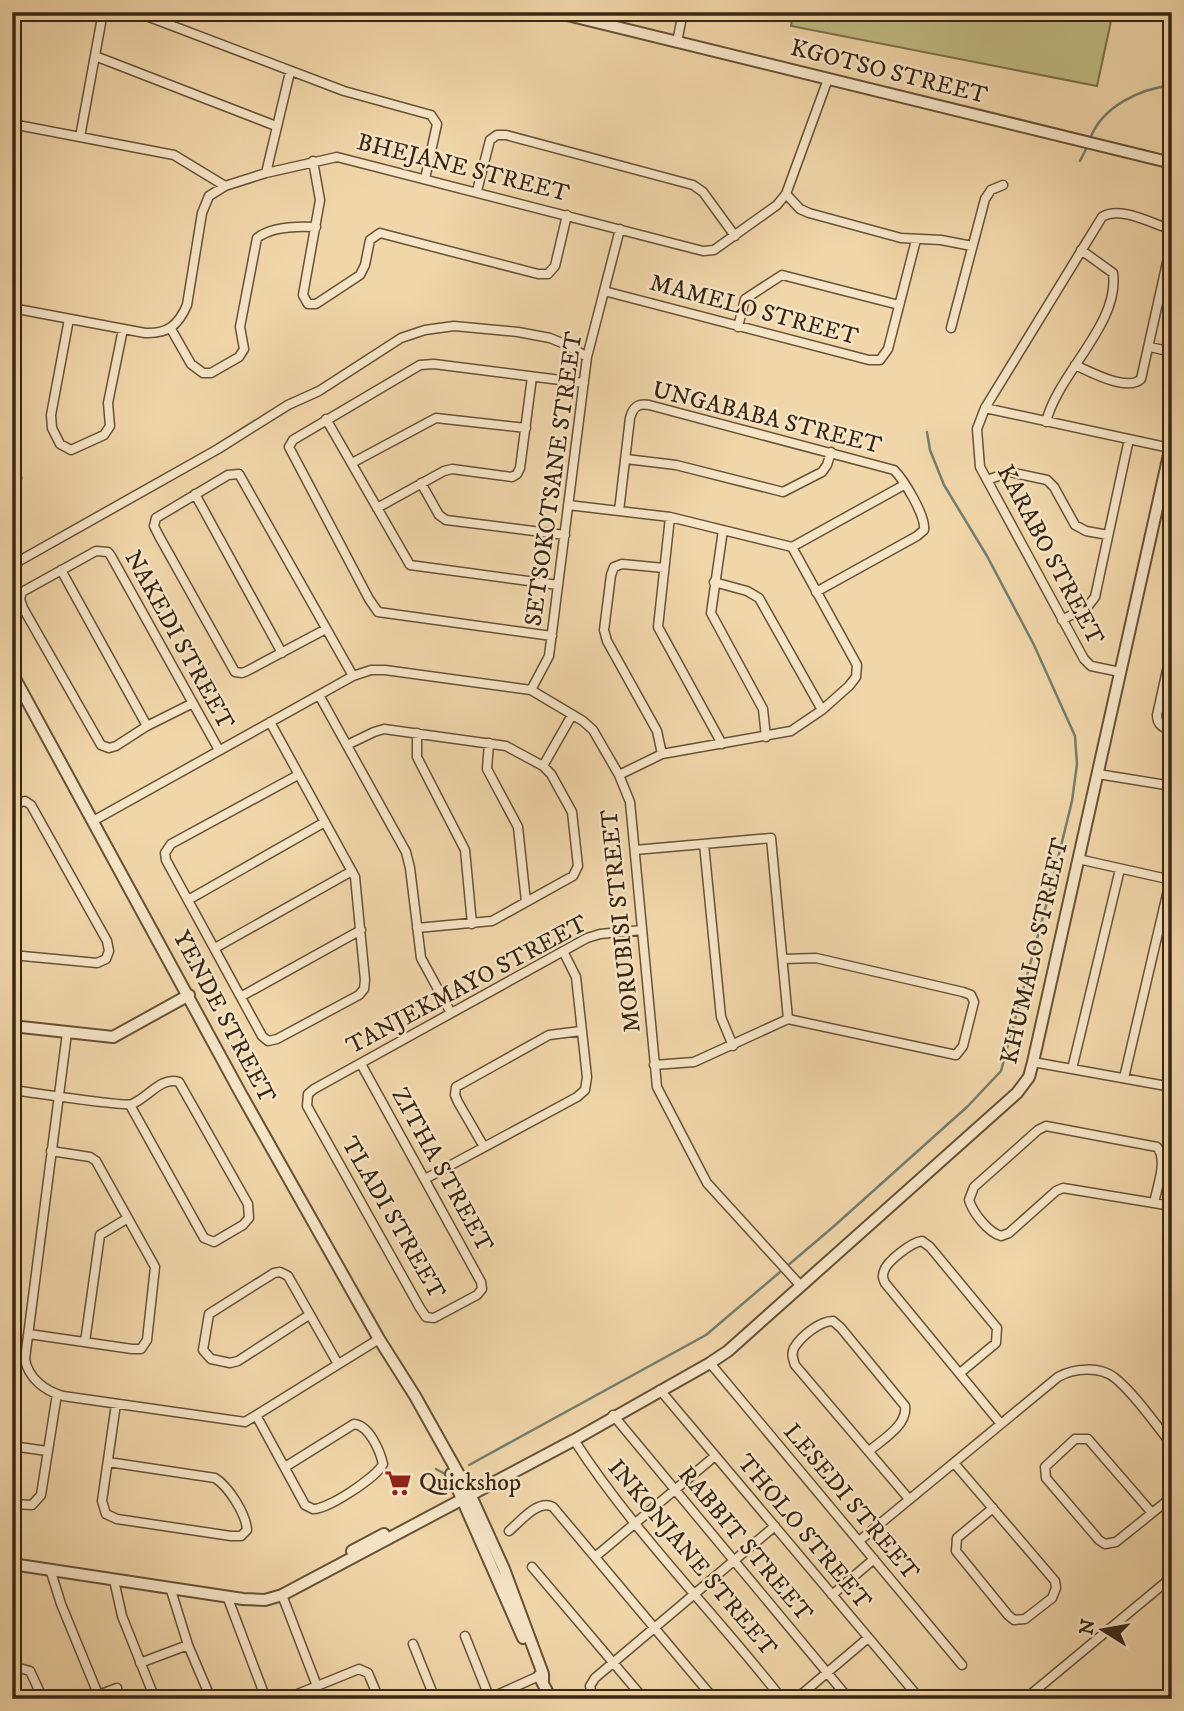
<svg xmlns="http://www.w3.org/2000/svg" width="1184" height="1711" font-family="'IM FELL DW Pica',serif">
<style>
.green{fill:#c1bc83;stroke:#7c714b;stroke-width:2}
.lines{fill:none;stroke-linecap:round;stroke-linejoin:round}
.stream{stroke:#737e70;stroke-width:2.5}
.minor-casing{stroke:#665238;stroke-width:11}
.tertiary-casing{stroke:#665238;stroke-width:14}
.minor{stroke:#f6e4c7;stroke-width:8}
.tertiary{stroke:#f6e4c7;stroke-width:10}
.labels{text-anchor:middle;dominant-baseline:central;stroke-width:5;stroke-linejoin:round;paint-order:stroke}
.street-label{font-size:24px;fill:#372613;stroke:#f6e4c7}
.poi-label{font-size:24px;fill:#372613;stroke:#f6e4c7;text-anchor:start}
</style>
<rect width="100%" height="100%" fill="#f1d6a9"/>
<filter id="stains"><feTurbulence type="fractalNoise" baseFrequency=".00286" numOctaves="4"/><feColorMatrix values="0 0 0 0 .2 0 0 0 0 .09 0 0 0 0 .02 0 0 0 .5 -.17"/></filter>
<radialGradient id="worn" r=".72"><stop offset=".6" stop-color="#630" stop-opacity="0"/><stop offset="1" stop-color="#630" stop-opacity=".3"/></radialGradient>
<!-- green -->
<path class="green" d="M 793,12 L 1113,12 L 1097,86 L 791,26 Z"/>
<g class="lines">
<!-- stream -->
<path class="stream" d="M 1090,139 C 1102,106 1140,89 1172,85
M 1080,161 L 1088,145
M 469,1465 L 706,1335 L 833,1227 L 968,1106 L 1001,1071 L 1050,891 L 1072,801 L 1077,764 L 1075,736 L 1034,645 L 987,556 L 944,485 L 930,450 L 927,432
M 436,1469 L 445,1474 L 448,1473"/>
<defs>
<path id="minor" d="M 136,12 L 344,91 L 431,115 L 437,124 L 425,179
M 677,42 L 683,12
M 95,56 L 276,126
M 12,124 L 174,155 L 225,186
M 80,137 L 103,12
M 313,161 L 320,200 L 303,295 L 308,304 L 316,304 L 360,275 L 365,265 L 370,240 L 380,233 L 538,274 L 548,274 L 555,266 L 567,215
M 266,173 L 290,72
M 477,191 L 490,140 L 497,135 L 506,135 L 693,185 L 703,192 L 735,236
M 786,194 L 800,209 L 809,213 L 901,238 L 941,240 L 972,246
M 604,291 L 869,360 L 880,360 L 888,349 L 916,240
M 12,308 L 145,333 C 167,334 178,326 187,305 L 202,213 L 209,196 L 225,186 L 266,173 L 337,157 L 703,251 L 714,250 L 777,205 L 786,194 L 828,79
M 69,319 L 51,415 L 52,428 L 60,444 L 71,450 L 104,435 L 110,426 L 108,403 L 123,329
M 738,327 L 745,299 L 782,275 L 899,305
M 951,328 L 985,199 L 991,190 L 1003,185
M 171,329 L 191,364 L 203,373 L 211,373 L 239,357 L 244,349 L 240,327 L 257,238 C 272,226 298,226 316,227
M 1150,347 L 1172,352
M 1075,365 C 1091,372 1127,392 1141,379 L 1172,240
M 985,408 L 1170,448
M 326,419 L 410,565 L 558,585
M 1046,422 C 1058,373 1120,324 1113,273 L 1081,250
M 626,459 L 676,465 L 783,492 L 822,472 L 827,465 L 831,452
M 352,463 L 436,418 L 526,428
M 12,468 L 17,478 L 12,486
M 987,480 L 1010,472 L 1047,480 L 1054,487 L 1075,525 L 1086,531 L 1108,535
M 421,483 L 439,515 L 446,520 L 565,535
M 195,494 L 282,653
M 568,505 L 670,517 L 792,547 L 857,665 L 856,677 L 849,686 L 822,710 L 791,731 L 662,754 L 619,775
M 377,508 L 444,471 L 452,469 L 512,477 L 517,474 L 520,468 L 532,377
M 619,511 L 630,418 C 633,407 638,403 649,405 L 894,470 C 904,480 926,516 924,530 L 917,536 L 816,592
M 670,517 L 658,627 L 722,744
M 723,530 L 711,613 L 763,709 L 766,737
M 792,547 L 904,485
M 12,565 L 218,449 L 288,405 L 319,391 L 401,338 L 425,330 L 454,326 L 518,332 L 550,338 L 567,345 L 587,357
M 61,570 L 147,726
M 714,582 L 747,591 L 759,598 L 822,710
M 1062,620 L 1088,606 L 1095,597 L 1129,439
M 326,629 L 247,671 L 242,673 L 235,672 L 159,536 L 154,526 L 156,518 L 228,475 L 239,474 L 353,676
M 552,636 L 378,612 L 369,599 L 289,447 L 293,440 L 420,365 L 434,364 L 584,383
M 1172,648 L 1157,715 C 1157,725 1163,728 1172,730
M 1120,672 L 1091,666 L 1084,659 L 980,467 L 977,429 L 985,408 L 1102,217 C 1119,206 1149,222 1167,228 L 1172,234
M 531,690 L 549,656 L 587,357 L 620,229
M 319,695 L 406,852 L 410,868 L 421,958 L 451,1013
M 193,703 L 147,726 L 116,746 L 109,748 L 101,745 L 23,608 L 20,599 L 22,592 L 96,551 L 108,552 L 111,556 L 219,750
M 270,722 L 355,877 L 365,980 L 364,989 L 359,995 L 277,1039 L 268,1041 L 262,1036 L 166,860 L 165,853 L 171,844 L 298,775
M 417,733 L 417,757 L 465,850 L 472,924
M 489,743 L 487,769 L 518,827 L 526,902
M 347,745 L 374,732 L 384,729 L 506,746 L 543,766 L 551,774 L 572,812 L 578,866 L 573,876 L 492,921 L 417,928
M 662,754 L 657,731 L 607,641 L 604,630 L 611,575 L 614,567 L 622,564 L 664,568
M 543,766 L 572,715
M 1098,774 L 1172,786
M 12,805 L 25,801 L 31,805 L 107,941 L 109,951 L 106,959 L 97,963 L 12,955
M 93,821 L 353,676 L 371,670 L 385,670 L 531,690 L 583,721 L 593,730 L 619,775 L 630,802 L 657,1087 L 707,1183 L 800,1285
M 704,844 L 721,1017 L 733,1046
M 635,850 L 771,838 L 788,1019
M 1078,859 L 1172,880
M 188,900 L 325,822
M 215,948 L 352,871
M 783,959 L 816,958 L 963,992 L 971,995 L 974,1002 L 963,1046 L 956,1055 L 788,1019
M 242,996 L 361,930
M 67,1033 L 25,1359 C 28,1378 45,1391 63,1396 L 245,1422 L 379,1339
M 1033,1062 L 1172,1087
M 361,1064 L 481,1282 L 482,1289 L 477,1295 L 434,1318 L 426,1317 L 420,1308 L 307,1106 L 308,1094 L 314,1089 L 587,938 L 600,934 L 642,930
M 654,1065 L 694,1062 L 788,1019
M 1072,1069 L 1120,869
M 1124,1078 L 1172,873
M 12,1090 C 29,1092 123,1107 132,1104 C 148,1098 161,1076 179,1082 L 248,1204 L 249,1218 L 243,1225 L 214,1242 L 204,1238 L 130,1105
M 484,1147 L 458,1102 L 455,1095 L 456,1087 L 549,1035 L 581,1031
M 425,1179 L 577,1097 L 585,1090 L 587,1077 L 576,977 L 563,951
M 1154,1203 C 1157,1187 1168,1160 1157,1147 L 1046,1126 L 1038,1130 L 974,1187 L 969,1200 C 973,1213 988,1232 1001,1236 L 1009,1233 L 1056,1191 L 1063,1188 L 1172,1206
M 309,1315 L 238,1361 L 230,1363 L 211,1359 L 203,1350 L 209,1314 L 274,1273 L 280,1272 L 288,1276 L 338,1364
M 29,1334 L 132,1349 L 141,1349 L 147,1340 L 155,1267 L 96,1161 L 90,1157 L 51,1151
M 85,1342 L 100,1235 L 128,1218
M 710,1363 L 962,1665
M 960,1373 L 996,1343 L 997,1328 L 930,1247 L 922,1241 C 912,1242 887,1261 884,1271 C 882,1277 883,1278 885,1283 L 1001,1424
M 660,1390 L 920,1699
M 613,1415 L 849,1699
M 257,1417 L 305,1505 L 313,1509 C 327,1510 377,1477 383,1464 C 380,1451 369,1425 354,1424 L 285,1467
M 574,1440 C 634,1533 714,1612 782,1699
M 12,1446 L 47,1451
M 869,1451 C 882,1440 908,1425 905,1406 L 841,1328 L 833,1321 C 820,1321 801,1336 794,1348 C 791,1354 793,1359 795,1365 L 909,1499
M 108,1462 L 215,1478 C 229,1487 246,1514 247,1530 L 241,1536 L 231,1536 L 117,1519 L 106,1514 L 102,1501 L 116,1404
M 954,1463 L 1055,1581 L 1056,1588 L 1052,1598 L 1025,1619 L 1014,1620 L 1008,1615 L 956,1551 L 957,1538 L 993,1508
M 12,1504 L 32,1505 L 41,1495 L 57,1394
M 1152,1513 L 1088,1439 L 1075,1439 L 1045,1467 L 1046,1478 L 1099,1540 L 1105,1544 L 1116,1542 L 1172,1497
M 509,1531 C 521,1521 538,1499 553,1507 L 714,1699
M 859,1541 L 1058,1377 C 1074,1368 1100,1366 1115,1378 C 1134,1393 1156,1425 1172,1445
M 595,1557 L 715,1456
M 532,1567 L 644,1699
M 50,1569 L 61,1604 L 100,1699
M 114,1580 L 122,1616 L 155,1699
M 170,1587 L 188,1645 L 211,1699
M 282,1595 L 322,1699
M 832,1595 L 874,1559
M 227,1596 L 266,1699
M 465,1636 L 490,1699
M 413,1644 L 435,1699
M 140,1663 L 188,1645
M 12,1666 L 30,1671 L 43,1699
M 88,1699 L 117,1688
M 285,1699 L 359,1669 L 368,1673 L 379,1699
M 488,1699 L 539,1676
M 593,1699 L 590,1686 L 595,1678 L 775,1526
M 796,1699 L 868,1638
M 1025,1699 L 1172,1577"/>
<path id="tertiary" d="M 555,12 L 1172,163
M 12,673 L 241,1094 L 379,1339 L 415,1396 L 471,1496 L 504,1569 L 543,1674 L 543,1681
M 12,1026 L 113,1037 L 189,995
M 451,1474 L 523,1638
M 352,1551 L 384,1534
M 12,1564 L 243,1599 L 265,1600 L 282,1595 L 574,1440 L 710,1363 L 728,1351 L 1017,1093 L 1029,1077 L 1033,1062 L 1172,441
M 539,1676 L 551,1699"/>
</defs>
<!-- minor casing -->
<use href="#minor" class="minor-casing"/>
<!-- tertiary casing -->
<use href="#tertiary" class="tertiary-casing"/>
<!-- minor -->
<use href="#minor" class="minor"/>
<!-- tertiary -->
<use href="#tertiary" class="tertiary"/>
</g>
<!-- icons -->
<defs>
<symbol id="supermarket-bare" viewBox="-9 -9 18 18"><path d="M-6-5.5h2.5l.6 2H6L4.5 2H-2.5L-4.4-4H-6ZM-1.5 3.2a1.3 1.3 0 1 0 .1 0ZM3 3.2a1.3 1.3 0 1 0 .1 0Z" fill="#8f2418" stroke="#f6e4c7" stroke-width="2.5" paint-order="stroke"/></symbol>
</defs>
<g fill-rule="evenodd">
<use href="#supermarket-bare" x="379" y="1464" width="38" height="38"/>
</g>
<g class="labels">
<!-- street labels -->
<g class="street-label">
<text transform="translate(889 72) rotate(14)">KGOTSO STREET</text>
<text transform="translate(463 168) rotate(14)">BHEJANE STREET</text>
<text transform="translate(754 310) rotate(15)">MAMELO STREET</text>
<text transform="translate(767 418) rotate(14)">UNGABABA STREET</text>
<text transform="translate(554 479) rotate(-82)">SETSOKOTSANE STREET</text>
<text transform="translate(1050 555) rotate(62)">KARABO STREET</text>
<text transform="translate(179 640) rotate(61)">NAKEDI STREET</text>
<text transform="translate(621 921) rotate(-96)">MORUBISI STREET</text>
<text transform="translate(1035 951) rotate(-77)">KHUMALO STREET</text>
<text transform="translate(467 985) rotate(-28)">TANJEKMAYO STREET</text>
<text transform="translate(224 1017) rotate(62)">YENDE STREET</text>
<text transform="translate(442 1170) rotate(61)">ZITHA STREET</text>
<text transform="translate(393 1218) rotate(60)">TLADI STREET</text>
<text transform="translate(851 1502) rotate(50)">LESEDI STREET</text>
<text transform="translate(804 1532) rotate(50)">THOLO STREET</text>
<text transform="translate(745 1544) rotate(50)">RABBIT STREET</text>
<text transform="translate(692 1558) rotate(50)">INKONJANE STREET</text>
</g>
<!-- poi labels -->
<g class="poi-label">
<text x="419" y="1483">Quickshop</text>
</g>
</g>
<!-- margin -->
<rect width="1184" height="1711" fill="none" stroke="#f1d6a9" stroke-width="42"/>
<rect x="14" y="14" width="1156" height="1683" fill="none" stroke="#372613" stroke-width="3.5"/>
<rect x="21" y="21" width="1142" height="1669" fill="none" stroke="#372613" stroke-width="2"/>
<!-- north arrow -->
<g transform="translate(1103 1630) rotate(281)" stroke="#f6e4c7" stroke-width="5" paint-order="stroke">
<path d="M0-5L12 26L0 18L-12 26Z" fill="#372613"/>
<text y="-10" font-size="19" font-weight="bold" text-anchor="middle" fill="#372613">N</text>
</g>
<rect width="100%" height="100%" filter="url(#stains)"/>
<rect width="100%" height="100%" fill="url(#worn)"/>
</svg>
